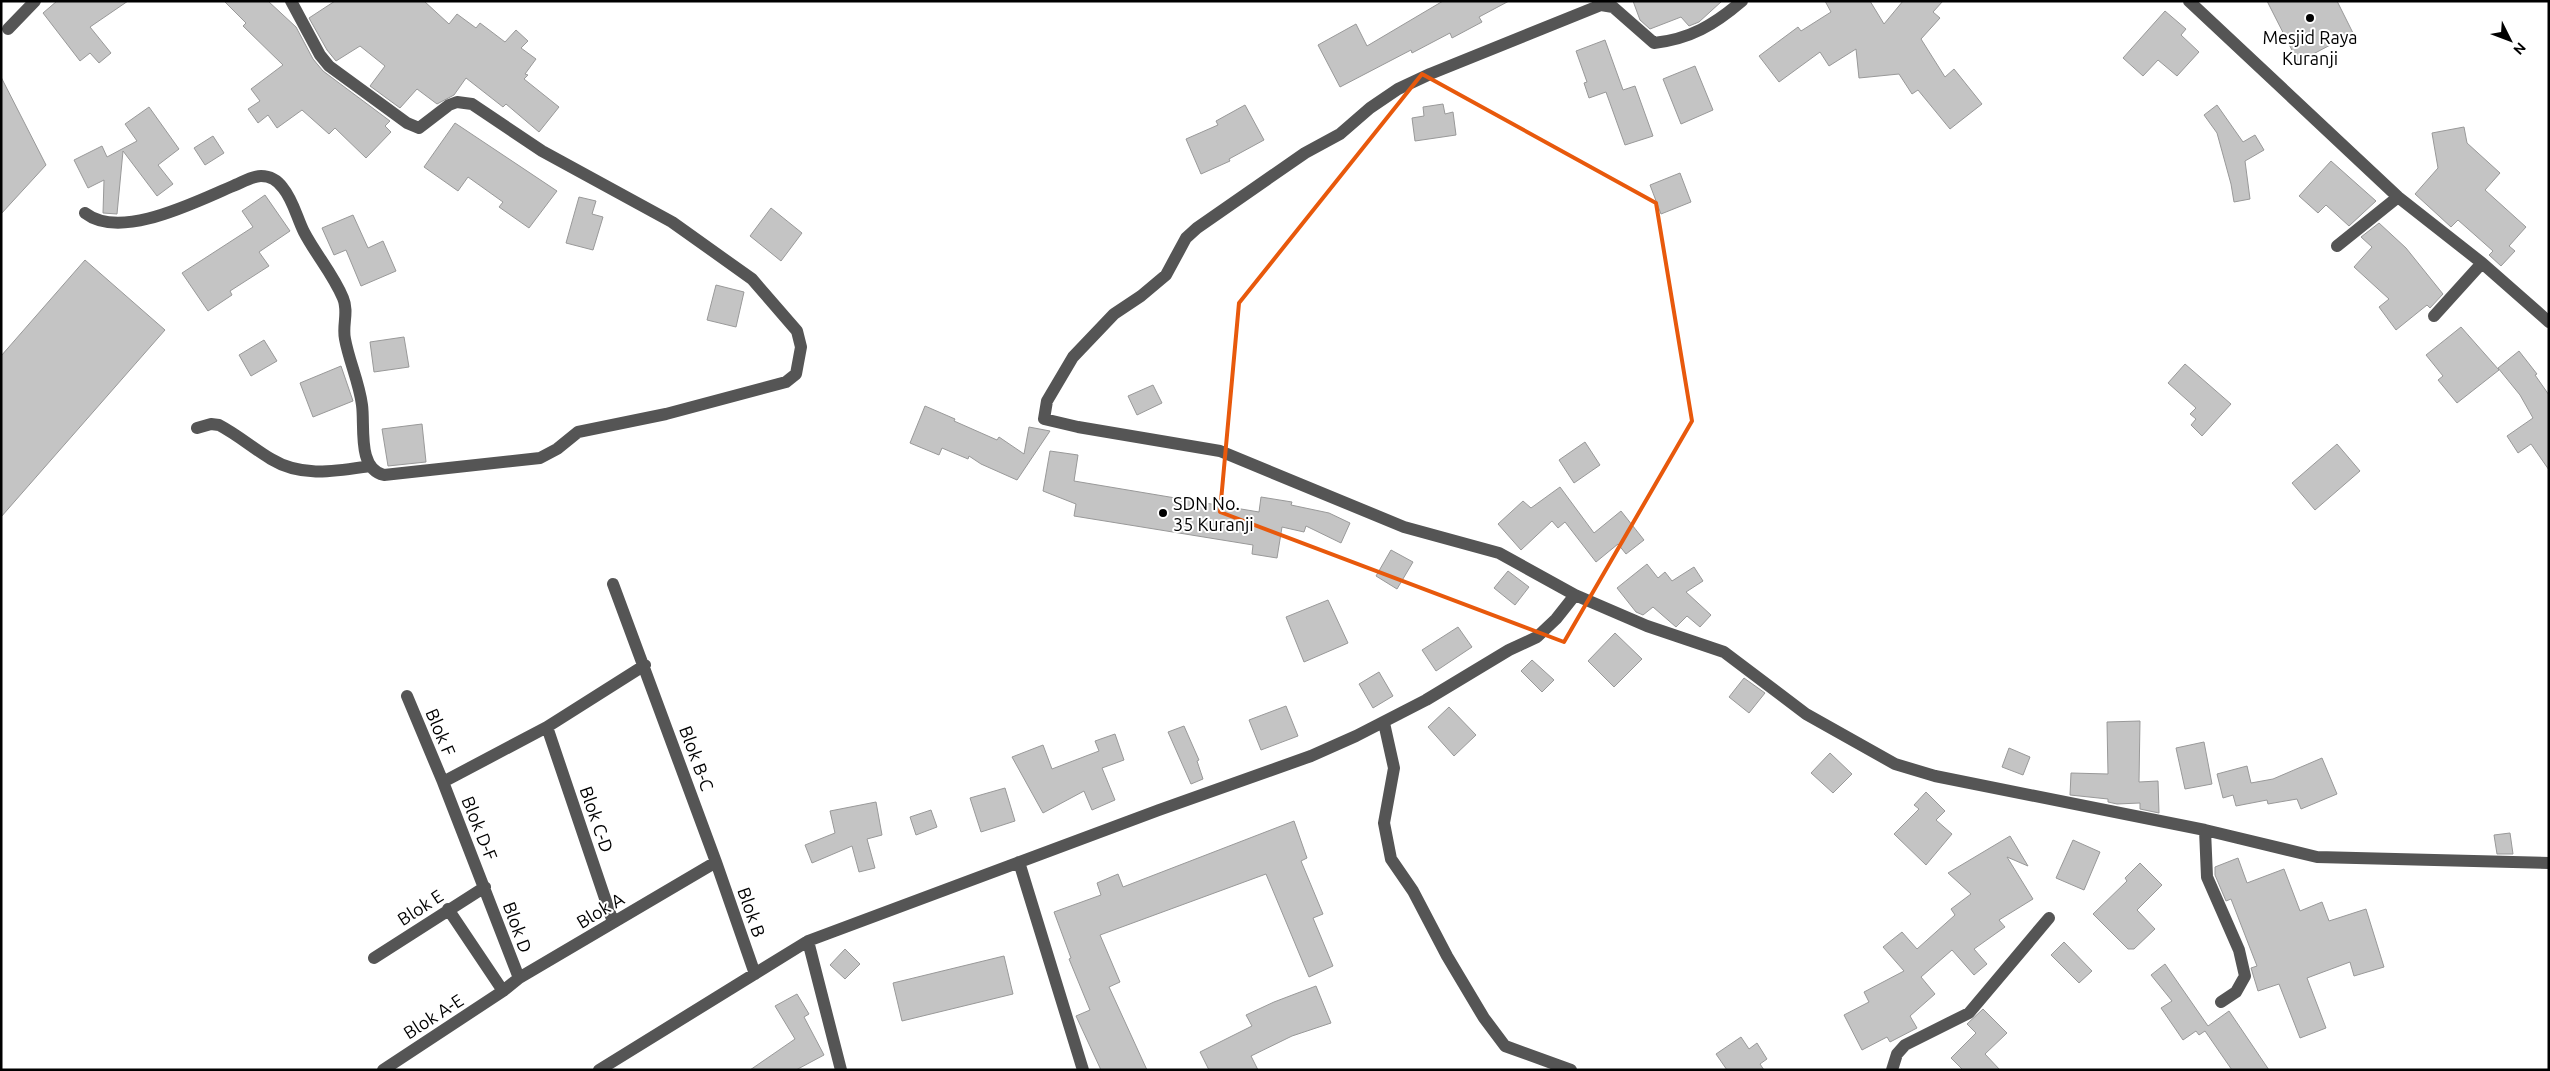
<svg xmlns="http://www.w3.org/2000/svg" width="2550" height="1071" font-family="Ubuntu,sans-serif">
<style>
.building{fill:#c4c4c4;stroke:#999}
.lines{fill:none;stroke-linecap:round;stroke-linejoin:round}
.minor{stroke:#555;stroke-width:12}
.marked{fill:none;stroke:#e8590c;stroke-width:4;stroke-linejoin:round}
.poi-dot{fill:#000;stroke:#fff;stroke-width:2}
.labels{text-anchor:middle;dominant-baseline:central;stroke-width:4;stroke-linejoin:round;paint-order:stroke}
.poi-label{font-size:18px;fill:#000;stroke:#fff}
.street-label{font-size:18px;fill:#000;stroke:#fff}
</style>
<rect width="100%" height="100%" fill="#fff"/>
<!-- building -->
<path class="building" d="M 57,1 L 128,1 L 90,27 L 111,53 L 99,63 L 90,53 L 80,61 L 43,13 Z
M 224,1 L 268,1 L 296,27 L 313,59 L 323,71 L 390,121 L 385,126 L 391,132 L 366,158 L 335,128 L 329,134 L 302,110 L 277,128 L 268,115 L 258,123 L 248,109 L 260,101 L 251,89 L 283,65 L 243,26 L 246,23 Z
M 335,1 L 424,1 L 449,24 L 457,14 L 476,28 L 480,23 L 505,42 L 516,30 L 528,41 L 521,48 L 536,59 L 525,74 L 528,75 L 524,79 L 559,107 L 539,132 L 506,104 L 503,107 L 466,78 L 454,95 L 437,104 L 417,89 L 400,108 L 370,86 L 385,66 L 360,46 L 336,61 L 327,50 L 309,18 Z
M 1443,1 L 1509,1 L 1479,17 L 1482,22 L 1452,38 L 1450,33 L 1412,53 L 1411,50 L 1340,87 L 1318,45 L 1356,24 L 1367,46 Z
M 1633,1 L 1722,1 L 1699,22 L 1689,26 L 1681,17 L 1650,29 L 1640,20 Z
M 1825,1 L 1870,1 L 1884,24 L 1903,1 L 1943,1 L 1933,12 L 1940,18 L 1921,39 L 1945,77 L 1954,69 L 1982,104 L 1950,129 L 1918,90 L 1912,94 L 1899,74 L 1859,78 L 1856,49 L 1829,66 L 1820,52 L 1779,82 L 1759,56 L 1798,27 L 1801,31 L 1831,12 Z
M 2267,1 L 2337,1 L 2353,33 L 2298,62 Z
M 2165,11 L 2186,29 L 2181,35 L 2199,52 L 2177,76 L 2158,60 L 2143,76 L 2123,58 Z
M 1605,40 L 1623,90 L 1635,86 L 1653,136 L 1625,145 L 1606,92 L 1589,98 L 1584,83 L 1587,82 L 1576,51 Z
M 1695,66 L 1713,110 L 1681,124 L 1663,79 Z
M 1,77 L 46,165 L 1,214 Z
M 1443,104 L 1445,114 L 1453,112 L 1456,135 L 1415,141 L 1412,118 L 1424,116 L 1423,107 Z
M 1245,105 L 1264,140 L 1229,159 L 1230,161 L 1201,174 L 1186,139 L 1218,125 L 1216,121 Z
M 2217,105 L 2243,142 L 2255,135 L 2264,150 L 2245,161 L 2250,199 L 2234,202 L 2231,184 L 2217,133 L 2204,115 Z
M 149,107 L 179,149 L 158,165 L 173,184 L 157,196 L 123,151 L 117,214 L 103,213 L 104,180 L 88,188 L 74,160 L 102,146 L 107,157 L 137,141 L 125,124 Z
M 455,123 L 557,191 L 529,228 L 499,207 L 503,202 L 468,177 L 458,191 L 424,167 Z
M 2464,127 L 2467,143 L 2500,173 L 2485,190 L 2526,227 L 2509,246 L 2515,251 L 2501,266 L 2489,255 L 2493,251 L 2458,220 L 2451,227 L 2415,194 L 2438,168 L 2432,133 Z
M 213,136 L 224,153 L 205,165 L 194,148 Z
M 2331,161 L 2376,201 L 2349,226 L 2326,205 L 2318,213 L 2299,196 Z
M 1680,173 L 1691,202 L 1661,214 L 1650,185 Z
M 265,195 L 290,231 L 259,252 L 269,266 L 230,291 L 232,295 L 208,311 L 182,273 L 253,227 L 242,211 Z
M 579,197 L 596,201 L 592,214 L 603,217 L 593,250 L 566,243 Z
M 771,208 L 802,233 L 781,261 L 750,236 Z
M 353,215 L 368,248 L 383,241 L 396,271 L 361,286 L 346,250 L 334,255 L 322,228 Z
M 2379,223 L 2406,248 L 2443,294 L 2430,308 L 2427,305 L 2396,330 L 2379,307 L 2389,299 L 2354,267 L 2372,247 L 2361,237 Z
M 85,260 L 165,330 L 1,517 L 1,356 Z
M 716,285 L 744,292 L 736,327 L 707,320 Z
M 2461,327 L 2499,370 L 2457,403 L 2438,380 L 2443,376 L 2426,355 Z
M 404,337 L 409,367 L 374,372 L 370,342 Z
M 264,340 L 277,361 L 251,376 L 239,355 Z
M 2519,351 L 2537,374 L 2535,375 L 2549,395 L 2549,470 L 2531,444 L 2518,453 L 2507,436 L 2533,418 L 2520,395 L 2498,368 Z
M 2185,364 L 2231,404 L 2202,436 L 2191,425 L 2196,419 L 2190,414 L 2196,408 L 2168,383 Z
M 341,366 L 353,401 L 313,417 L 300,383 Z
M 1153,385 L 1162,403 L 1137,415 L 1128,396 Z
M 925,406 L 955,419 L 954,421 L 997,440 L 999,437 L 1024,454 L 1029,427 L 1050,431 L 1017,480 L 981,464 L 969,456 L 968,459 L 942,448 L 939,455 L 910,443 Z
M 422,424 L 426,462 L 388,466 L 382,429 Z
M 1585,442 L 1600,465 L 1574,483 L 1559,460 Z
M 2337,444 L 2360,471 L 2315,510 L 2292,483 Z
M 1050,451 L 1078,455 L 1074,481 L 1259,512 L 1261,497 L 1292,502 L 1291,505 L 1329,513 L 1350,523 L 1341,543 L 1306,526 L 1304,532 L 1282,527 L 1277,558 L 1252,554 L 1253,545 L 1074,516 L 1076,504 L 1043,491 Z
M 1560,487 L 1594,533 L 1621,511 L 1644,540 L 1626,554 L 1618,544 L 1596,562 L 1565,522 L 1558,528 L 1552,521 L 1521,550 L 1498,524 L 1523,501 L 1531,508 Z
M 1391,550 L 1413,562 L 1397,589 L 1376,576 Z
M 1647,564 L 1658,578 L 1665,572 L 1672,581 L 1694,567 L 1703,581 L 1686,592 L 1711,615 L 1700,627 L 1687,616 L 1676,627 L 1653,607 L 1643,615 L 1636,612 L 1617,588 Z
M 1508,571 L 1529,587 L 1515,605 L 1494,588 Z
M 1328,600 L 1348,643 L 1304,662 L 1286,617 Z
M 1458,627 L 1472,647 L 1436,671 L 1422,650 Z
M 1615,633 L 1642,659 L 1614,687 L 1588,661 Z
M 1532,660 L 1554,680 L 1542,692 L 1521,671 Z
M 1379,672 L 1393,696 L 1373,708 L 1359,684 Z
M 1744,678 L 1765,693 L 1749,713 L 1729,697 Z
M 1286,706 L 1298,736 L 1261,750 L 1249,720 Z
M 1449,707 L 1476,735 L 1454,756 L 1428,727 Z
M 2140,721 L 2139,782 L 2158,781 L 2159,813 L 2140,809 L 2140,803 L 2117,804 L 2108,802 L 2108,799 L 2070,795 L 2071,773 L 2108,774 L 2107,722 Z
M 1184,726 L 1199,760 L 1197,761 L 1203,779 L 1191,784 L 1168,732 Z
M 1115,734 L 1124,760 L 1102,768 L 1115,800 L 1092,810 L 1084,791 L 1043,813 L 1012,757 L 1043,745 L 1052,769 L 1099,751 L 1095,741 Z
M 2204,742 L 2212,784 L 2185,789 L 2176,748 Z
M 2009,748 L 2030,757 L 2023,775 L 2002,767 Z
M 1830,753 L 1852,774 L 1833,793 L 1811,773 Z
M 2322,758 L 2337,794 L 2301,809 L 2297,799 L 2268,804 L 2267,800 L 2236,806 L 2233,795 L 2223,798 L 2217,774 L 2247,766 L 2251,783 L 2273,779 Z
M 1005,788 L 1015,821 L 981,832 L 970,798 Z
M 1926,792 L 1945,811 L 1936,820 L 1952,834 L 1926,865 L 1894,834 L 1919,809 L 1914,805 Z
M 876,802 L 882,835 L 867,839 L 875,868 L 859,872 L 852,846 L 812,863 L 805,845 L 835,833 L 830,811 Z
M 931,810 L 937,827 L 916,835 L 910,817 Z
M 1294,821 L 1307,858 L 1301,861 L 1323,914 L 1313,918 L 1333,966 L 1309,977 L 1266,874 L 1100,935 L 1120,982 L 1109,987 L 1147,1070 L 1101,1070 L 1076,1016 L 1090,1010 L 1069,959 L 1071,958 L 1054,912 L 1101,895 L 1097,883 L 1118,874 L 1123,887 Z
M 2510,833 L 2513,854 L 2497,854 L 2494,835 Z
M 2010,836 L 2028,866 L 2007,857 L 2033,899 L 1999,920 L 2005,927 L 1974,949 L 1987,964 L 1974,975 L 1952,950 L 1921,977 L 1935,994 L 1910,1016 L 1917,1028 L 1890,1042 L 1887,1037 L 1862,1050 L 1844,1015 L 1869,1002 L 1864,992 L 1904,971 L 1883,947 L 1902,932 L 1917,949 L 1955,915 L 1951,909 L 1971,894 L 1948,873 Z
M 2073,840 L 2100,852 L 2084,890 L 2056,878 Z
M 2238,858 L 2247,883 L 2284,869 L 2300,911 L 2322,902 L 2329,921 L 2366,909 L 2384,967 L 2354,976 L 2350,962 L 2307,978 L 2326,1028 L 2300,1038 L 2279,984 L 2258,991 L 2251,968 L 2257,966 L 2231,899 L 2226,901 L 2215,875 L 2215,867 Z
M 2140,863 L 2162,885 L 2137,910 L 2155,929 L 2134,949 L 2128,949 L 2093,914 L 2127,881 L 2125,878 Z
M 2064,942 L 2092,971 L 2079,983 L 2051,955 Z
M 845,949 L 860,964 L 845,979 L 830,965 Z
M 1004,956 L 1013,994 L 902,1021 L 893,983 Z
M 2165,964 L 2208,1026 L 2229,1011 L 2269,1070 L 2232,1070 L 2205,1031 L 2199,1035 L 2196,1031 L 2183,1040 L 2161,1008 L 2172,1001 L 2151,975 Z
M 1316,986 L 1331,1023 L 1292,1036 L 1251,1056 L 1258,1070 L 1209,1070 L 1200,1052 L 1252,1026 L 1246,1015 L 1274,1002 Z
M 797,994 L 809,1014 L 804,1017 L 824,1055 L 796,1070 L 750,1070 L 795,1039 L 775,1006 Z
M 1983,1009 L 2007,1033 L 1985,1054 L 2000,1070 L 1963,1070 L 1951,1058 L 1976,1033 L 1967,1024 Z
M 1741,1037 L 1749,1049 L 1757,1043 L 1767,1059 L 1760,1064 L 1764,1070 L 1727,1070 L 1716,1054 Z"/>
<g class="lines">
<!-- minor -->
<path class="minor" d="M 1742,1 C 1714,25 1690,39 1654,43 L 1613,7 L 1601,5 L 1430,74 L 1398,89 L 1370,108 L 1340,134 L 1305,153 L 1197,228 L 1186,238 L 1166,275 L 1141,296 L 1114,314 L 1073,357 L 1047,401 L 1044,419 L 1078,427 L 1220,451 L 1404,527 L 1499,553 L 1575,595 L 1647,626 L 1724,652 L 1806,714 L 1895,764 L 1935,776 L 2205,830 L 2317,857 L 2549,863
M 2189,1 L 2398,197 L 2482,263 L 2549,322
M 8,29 L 35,1
M 85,213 C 121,241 197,201 233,186 C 241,183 252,176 261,176 C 270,176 278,181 283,188 C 293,200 297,218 304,232 C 316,255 333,274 343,298 C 349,312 342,325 345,339 C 349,361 359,382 362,405 C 365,426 357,469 384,475 L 540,458 L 557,449 L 578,432 L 666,414 L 786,382 L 796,374 L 801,347 L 797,331 L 752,279 L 672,222 L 542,151 L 472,104 L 457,102 L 449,105 L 419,128 L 407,123 L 329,66 L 320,55 L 291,1
M 2337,246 L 2398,197
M 2434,316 L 2482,263
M 197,428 L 211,424 L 219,425 C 238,435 254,449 271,459 C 302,478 336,471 370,466
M 613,584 L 716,862 L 755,974
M 407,696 L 443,782 L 519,978
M 1384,723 L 1394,768 L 1384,823 L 1391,859 L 1413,891 L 1447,956 L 1484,1018 L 1505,1046 L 1571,1070
M 547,727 L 613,922
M 443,782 L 547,727 L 645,665
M 2205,830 L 2207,877 L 2239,950 L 2245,976 L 2236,992 L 2221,1002
M 1019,862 L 1083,1070
M 448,909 L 503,991
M 374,958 L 485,887
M 383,1070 L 503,991 L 519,978 L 716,862
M 599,1070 L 808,941
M 841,1070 L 808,941 L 1159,810 L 1311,756 L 1356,736 L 1426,700 L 1509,650 L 1537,637 L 1556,619 L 1575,595
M 1892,1070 L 1897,1054 L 1905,1045 L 1969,1013 L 2049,918"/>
</g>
<!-- marked area -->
<path class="marked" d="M 1422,74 L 1656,203 L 1692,421 L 1564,642 L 1220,512 L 1239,303 Z"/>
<!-- markers -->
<g class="poi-dot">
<circle cx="2310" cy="18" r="5"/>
<circle cx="1163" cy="513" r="5"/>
</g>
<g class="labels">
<!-- poi labels -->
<g class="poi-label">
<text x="2310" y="37">Mesjid Raya<tspan x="2310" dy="21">Kuranji</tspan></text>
<text x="1173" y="503" text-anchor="start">SDN No.<tspan x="1173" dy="21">35 Kuranji</tspan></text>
</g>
<!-- street labels -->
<g class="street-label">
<text transform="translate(441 732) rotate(67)">Blok F</text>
<text transform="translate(697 758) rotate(70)">Blok B-C</text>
<text transform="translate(597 819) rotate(71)">Blok C-D</text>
<text transform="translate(480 828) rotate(68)">Blok D-F</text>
<text transform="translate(420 907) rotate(-33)">Blok E</text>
<text transform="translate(600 910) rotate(-31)">Blok A</text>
<text transform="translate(752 912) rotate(71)">Blok B</text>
<text transform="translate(518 927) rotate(70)">Blok D</text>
<text transform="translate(433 1016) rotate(-33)">Blok A-E</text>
</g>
</g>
<!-- border -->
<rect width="2550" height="1071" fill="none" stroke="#000000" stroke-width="5"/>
<!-- north arrow -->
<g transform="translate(2510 40) rotate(132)" stroke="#ffffff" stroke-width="4" paint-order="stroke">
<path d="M0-4L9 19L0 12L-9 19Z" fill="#000000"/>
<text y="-8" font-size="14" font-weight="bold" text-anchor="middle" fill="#000000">N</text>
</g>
</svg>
